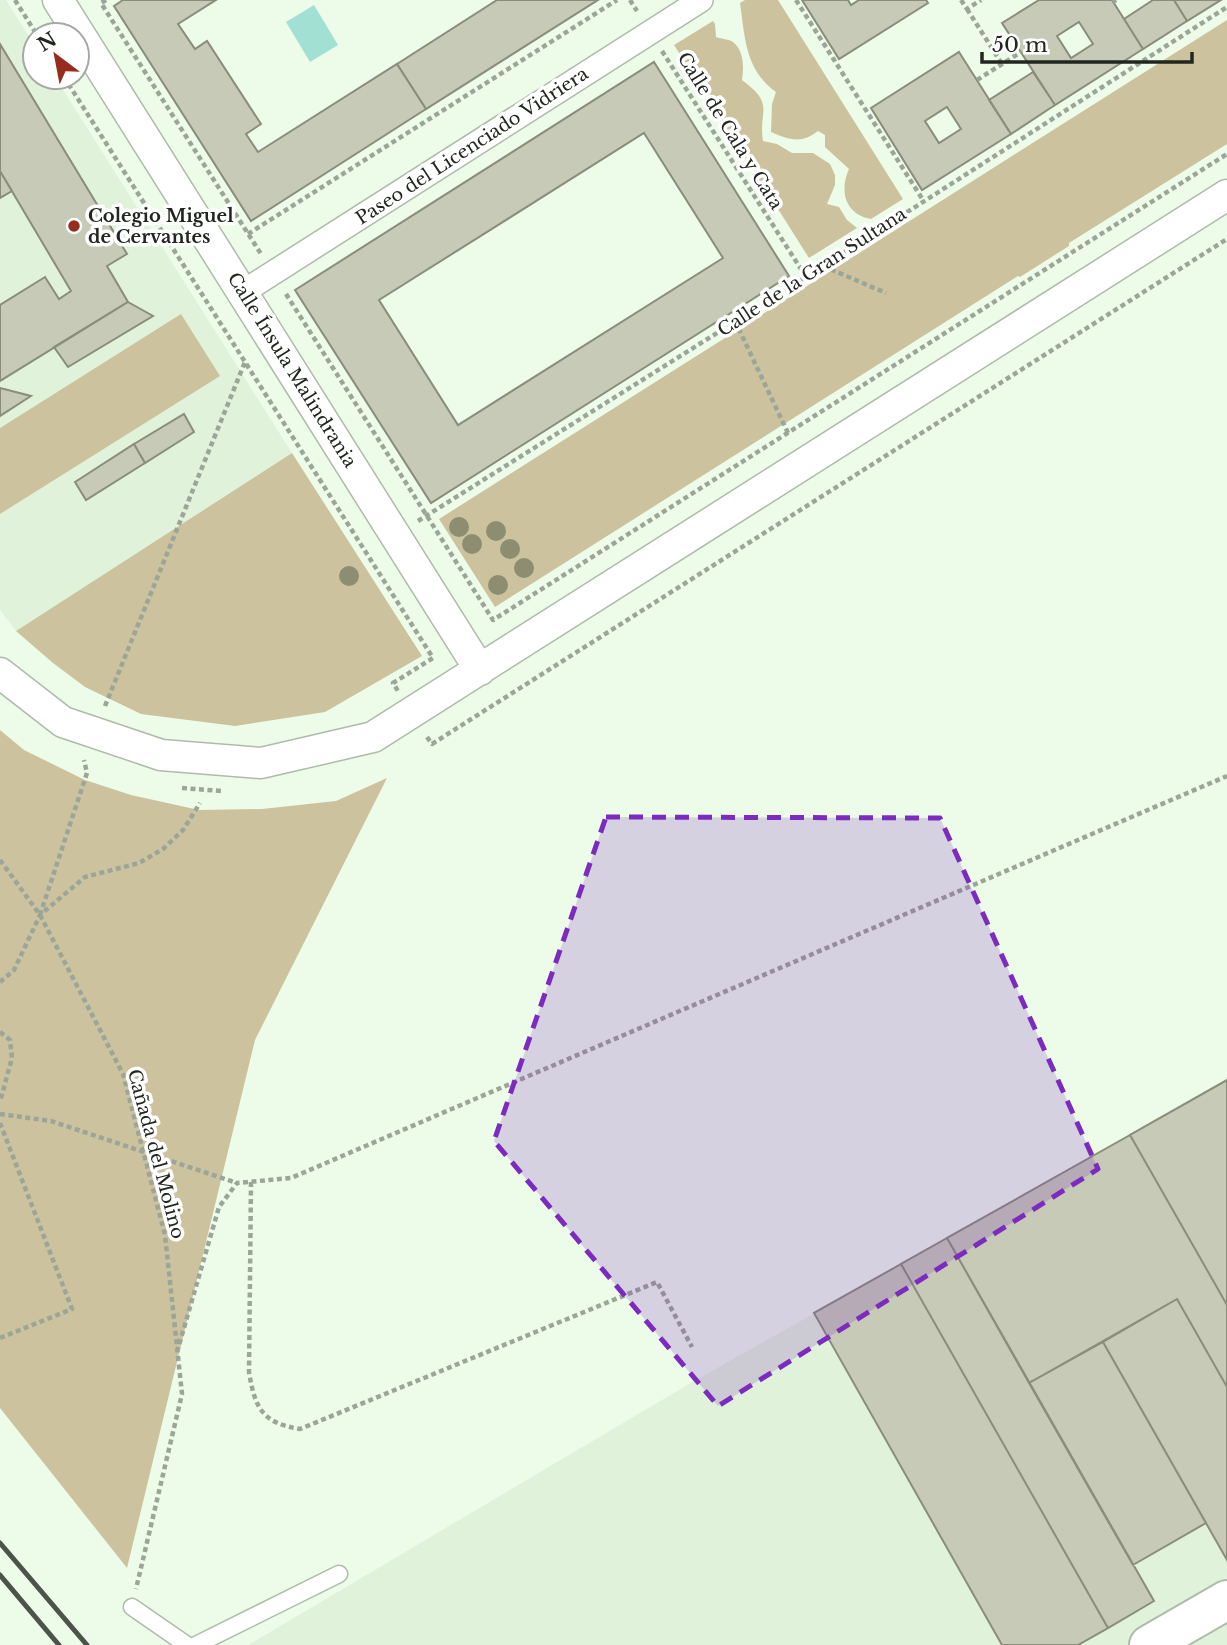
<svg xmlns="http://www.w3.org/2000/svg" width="1227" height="1645" font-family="'Libre Baskerville',serif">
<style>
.built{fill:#e0f3da}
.green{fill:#ccc39e}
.water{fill:#a3e0d4}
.building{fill:#c6cab6;stroke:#898d7a;stroke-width:2;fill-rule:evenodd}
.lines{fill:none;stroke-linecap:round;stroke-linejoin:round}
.service-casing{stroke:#aebbaa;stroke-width:19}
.pedestrian-casing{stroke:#aebbaa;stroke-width:26}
.minor-casing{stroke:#aebbaa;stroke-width:33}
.tertiary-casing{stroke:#aebbaa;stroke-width:42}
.path{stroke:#9ba598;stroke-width:4.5;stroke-dasharray:5 3.5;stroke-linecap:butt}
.service{stroke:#fff;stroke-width:16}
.pedestrian{stroke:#fff;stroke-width:23}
.minor{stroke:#fff;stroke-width:30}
.tertiary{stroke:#fff;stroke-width:38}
.rail{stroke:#4c534a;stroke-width:5}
.tree{fill:#8d8e71}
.marked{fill:#7b2cbf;fill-opacity:0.2;stroke:#7b2cbf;stroke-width:5;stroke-dasharray:14 9;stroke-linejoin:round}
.poi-dot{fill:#962c1d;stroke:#fff;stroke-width:2.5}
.labels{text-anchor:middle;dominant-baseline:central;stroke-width:7;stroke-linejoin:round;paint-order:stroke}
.street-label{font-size:18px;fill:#21261f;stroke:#fff}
.poi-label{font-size:18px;font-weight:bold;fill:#21261f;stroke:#fff;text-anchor:start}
</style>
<rect width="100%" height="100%" fill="#edfbe9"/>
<!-- built -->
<path class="built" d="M 0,0 L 6,0 L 35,46 L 35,77 L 55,77 L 292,453 L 16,631 L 0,610 Z
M 1227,1080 L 1227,1645 L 248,1645 L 689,1384 Z"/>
<!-- green -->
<path class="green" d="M 745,0 L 778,0 L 903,199 L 871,219 C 845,214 839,191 849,169 L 825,147 L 825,135 L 818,131 C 802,144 789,140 771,132 L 772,104 L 776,92 C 745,70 745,37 740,3 Z
M 1227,20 L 1227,144 L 1069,243 L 1069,246 L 1020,277 L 1018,276 L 495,607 L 439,519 Z
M 713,21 L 715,24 L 716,37 C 722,39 729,39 733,42 C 744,51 744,67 742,80 C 776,105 758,110 763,141 L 777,144 L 792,153 L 813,153 L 830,164 L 835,175 L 835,185 L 827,204 L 839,207 L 847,220 L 857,228 L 809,258 L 674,45 Z
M 181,314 L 220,376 L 0,514 L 0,428 Z
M 292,453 L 422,656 L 325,712 L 235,726 L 141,714 L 85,687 L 53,663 L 16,631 Z
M 0,730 L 24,750 L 85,780 L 131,795 L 199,810 L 262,809 L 336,801 L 387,778 L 255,1040 L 127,1568 L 0,1408 Z"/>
<!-- water -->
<path class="water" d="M 314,5 L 338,45 L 310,62 L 286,22 Z"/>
<!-- building -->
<path class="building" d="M 123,0 L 216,0 L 178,24 L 195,49 L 207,41 L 261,124 L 246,134 L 258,152 L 397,64 L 426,109 L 251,221 L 114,6 Z
M 497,0 L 598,0 L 426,109 L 397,64 Z
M 802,0 L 848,0 L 851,5 L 859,0 L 926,0 L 928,3 L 839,59 Z
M 1039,0 L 1112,0 L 1143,49 L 1055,105 L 1002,23 ZM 1079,22 L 1093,44 L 1071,58 L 1057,36 Z
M 1153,0 L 1174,0 L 1187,21 L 1143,49 L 1124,19 Z
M 1174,0 L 1221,0 L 1187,21 Z
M 0,44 L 127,254 L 107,266 L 128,302 L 0,381 L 0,305 L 45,277 L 59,299 L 71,291 L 0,171 Z
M 959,52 L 1011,134 L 922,190 L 871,108 ZM 947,107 L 961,129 L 939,143 L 925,121 Z
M 654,62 L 789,276 L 431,503 L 295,290 ZM 644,133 L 723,258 L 458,425 L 379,300 Z
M 1033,72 L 1055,105 L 1011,134 L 989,100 Z
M 0,171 L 12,191 L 0,198 Z
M 128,302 L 153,316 L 68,367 L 54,347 Z
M 0,388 L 31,396 L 0,416 Z
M 184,414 L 194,432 L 145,463 L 134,444 Z
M 134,444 L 145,463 L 86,500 L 75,482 Z
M 1227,1080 L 1227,1305 L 1130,1135 Z
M 1130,1135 L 1227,1305 L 1227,1387 L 1177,1299 L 1029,1383 L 947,1238 Z
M 947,1238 L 1154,1601 L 1108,1628 L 901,1264 Z
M 901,1264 L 1108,1628 L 1078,1645 L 1002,1645 L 814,1313 Z
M 1177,1299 L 1227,1387 L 1227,1560 L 1103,1342 Z
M 1103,1342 L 1206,1523 L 1133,1565 L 1029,1383 Z"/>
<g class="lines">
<defs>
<path id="service" d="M 132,1607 L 187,1645
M 196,1645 L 339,1574"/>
<path id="pedestrian" d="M 243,292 L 701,0"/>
<path id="minor" d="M 58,0 L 480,670
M 0,673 L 63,722 L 161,755 L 261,763 L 373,737 L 1227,195"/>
<path id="tertiary" d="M 1149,1645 L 1227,1600"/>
</defs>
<!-- service casing -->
<use href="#service" class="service-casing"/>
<!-- pedestrian casing -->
<use href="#pedestrian" class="pedestrian-casing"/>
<!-- minor casing -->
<use href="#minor" class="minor-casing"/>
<!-- tertiary casing -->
<use href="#tertiary" class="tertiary-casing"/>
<!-- path -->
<path class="path" d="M 15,0 L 37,35
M 106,0 L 101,3 L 261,254
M 630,0 L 637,11
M 796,0 L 923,200
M 961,0 L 967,9 L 981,0
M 1113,2 L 1116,0
M 967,9 L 1002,64
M 662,51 L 806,277
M 64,77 L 433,658 L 393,683 L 398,691
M 977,80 L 1021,52
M 248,234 L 617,0
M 823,266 L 886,293
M 286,294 L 493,620 L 1227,154
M 735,321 L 788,433
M 418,521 L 806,277 L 1227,7
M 105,706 L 245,362
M 427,737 L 432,744 L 1227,239
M 182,788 L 222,791
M 0,860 L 40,915 L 123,1074 L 165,1235 L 182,1394 L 136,1589
M 40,915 L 87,773 L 84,760
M 0,982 L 14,970 L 40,915 L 85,877 L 139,863 L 163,849 L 183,830 L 200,803
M 0,1032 L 10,1040 L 12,1058 L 0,1102
M 0,1114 L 51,1121 L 237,1183
M 0,1123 L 72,1309 L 0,1338
M 251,1182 L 249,1372 C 255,1408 262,1423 300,1429 L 657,1282 L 692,1347
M 177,1352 L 219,1207 L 237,1183 L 291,1178 L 1227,776"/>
<!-- service -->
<use href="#service" class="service"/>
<!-- pedestrian -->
<use href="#pedestrian" class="pedestrian"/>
<!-- minor -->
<use href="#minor" class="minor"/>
<!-- tertiary -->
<use href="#tertiary" class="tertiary"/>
<!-- rail -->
<path class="rail" d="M 0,1543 L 87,1645
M 0,1575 L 59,1645"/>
</g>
<!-- trees -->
<g class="tree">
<circle cx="459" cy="527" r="10"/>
<circle cx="496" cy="531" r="10"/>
<circle cx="472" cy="544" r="10"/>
<circle cx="510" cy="549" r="10"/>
<circle cx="524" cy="568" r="10"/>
<circle cx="349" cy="576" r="10"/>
<circle cx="498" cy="585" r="10"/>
</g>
<!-- marked area -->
<path class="marked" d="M 606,817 L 940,818 L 1098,1169 L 718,1406 L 494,1141 Z"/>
<!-- markers -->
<circle class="poi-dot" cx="74" cy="226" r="7"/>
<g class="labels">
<!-- street labels -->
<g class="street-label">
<text transform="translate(730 131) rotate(58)">Calle de Cala y Cata</text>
<text transform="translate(472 146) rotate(-33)">Paseo del Licenciado Vidriera</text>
<text transform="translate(812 272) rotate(-33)">Calle de la Gran Sultana</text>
<text transform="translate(292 370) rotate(58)">Calle Ínsula Malindrania</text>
<text transform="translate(156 1154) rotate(75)">Cañada del Molino</text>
</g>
<!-- poi labels -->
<g class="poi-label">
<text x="88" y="216">Colegio Miguel<tspan x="88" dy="21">de Cervantes</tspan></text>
</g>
</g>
<!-- north arrow -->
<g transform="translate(56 56) rotate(328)"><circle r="33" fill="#ffffff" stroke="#a6a8a5" stroke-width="2"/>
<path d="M0-5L12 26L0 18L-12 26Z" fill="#962c1d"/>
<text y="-10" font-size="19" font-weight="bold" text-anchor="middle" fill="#21261f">N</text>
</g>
<!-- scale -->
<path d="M982 52v10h210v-10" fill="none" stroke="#21261f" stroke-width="3.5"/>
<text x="992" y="52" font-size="21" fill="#21261f" stroke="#ffffff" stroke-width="5" paint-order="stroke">50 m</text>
</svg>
